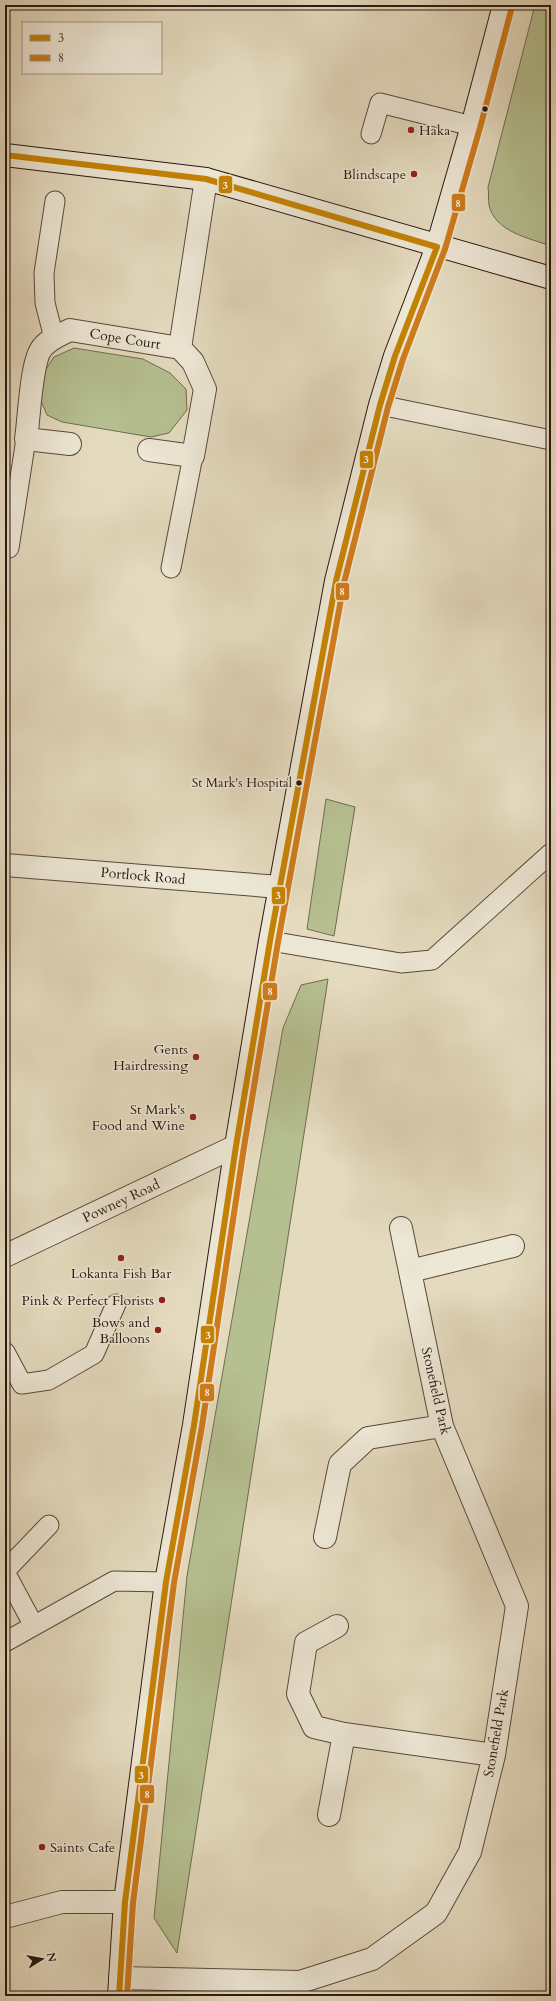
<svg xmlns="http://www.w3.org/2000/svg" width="556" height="2001" font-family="Cardo,serif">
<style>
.green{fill:#b5bf90;stroke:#706c50}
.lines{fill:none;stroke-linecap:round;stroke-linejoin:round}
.lane-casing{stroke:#59483c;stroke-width:21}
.street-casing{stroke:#59483c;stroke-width:24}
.secondary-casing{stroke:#2b1811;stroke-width:24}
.lane{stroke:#ede7d5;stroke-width:19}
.street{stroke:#ede7d5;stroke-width:22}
.secondary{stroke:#ede7d5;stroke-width:22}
.bus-1-casing{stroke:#ede7d5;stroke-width:9}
.bus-2-casing{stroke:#ede7d5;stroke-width:9}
.bus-1{stroke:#c48204;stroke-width:6}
.bus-2{stroke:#ce7b1b;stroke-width:6}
.bus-dot{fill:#2b1811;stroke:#ede7d5;stroke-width:1.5}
.poi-dot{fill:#8f2418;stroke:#ede7d5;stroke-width:1.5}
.labels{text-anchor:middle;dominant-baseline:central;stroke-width:3;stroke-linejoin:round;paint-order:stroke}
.bus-label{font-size:13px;fill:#2b1811;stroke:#ede7d5;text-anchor:end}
.poi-label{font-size:14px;fill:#2b1811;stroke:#ede7d5;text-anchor:end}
.street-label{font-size:14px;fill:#2b1811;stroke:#ede7d5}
.line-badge{stroke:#ede7d5;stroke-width:1.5}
.badge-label{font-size:11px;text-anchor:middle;font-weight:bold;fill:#fff}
</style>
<rect width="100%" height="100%" fill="#e4dabe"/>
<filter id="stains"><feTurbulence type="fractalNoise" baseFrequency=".005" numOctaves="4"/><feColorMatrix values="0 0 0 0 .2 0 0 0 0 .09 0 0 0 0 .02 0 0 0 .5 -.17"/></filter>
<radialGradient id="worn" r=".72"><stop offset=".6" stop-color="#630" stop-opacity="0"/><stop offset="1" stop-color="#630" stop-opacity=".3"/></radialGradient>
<!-- green -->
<path class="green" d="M 535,5 L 546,5 L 551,27 L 551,246 C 529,238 495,232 489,205 C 488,199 489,193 488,187 Z
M 74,348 L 143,359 L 170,373 L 186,389 L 187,410 L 169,433 L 151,437 L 62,422 L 47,415 L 41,401 L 42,375 L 54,357 Z
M 326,799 L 355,807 L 334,936 L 307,929 Z
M 328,979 L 177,1953 L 154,1918 L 187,1576 L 283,1028 L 301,985 Z"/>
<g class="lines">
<defs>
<path id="lane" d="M 371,134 L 380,103 L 472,126
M 54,338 L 45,303 L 44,273 L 55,201
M 380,405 L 551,440
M 9,548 L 26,439
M 171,568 L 193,456
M 270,941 L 401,963 L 432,960 L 551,853
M 5,1352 L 22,1384 L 49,1380 L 94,1354 L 116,1304
M 5,1571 L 49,1525
M 5,1572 L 34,1626
M 5,1642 L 114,1581 L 166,1582"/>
<path id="street" d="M 70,444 L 26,439 C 29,420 31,361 42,348 C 49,339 60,335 70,330 L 180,348 L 206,179
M 149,450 L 193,456 L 205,389 L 193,362 L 180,348
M 5,865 L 280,887
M 5,1256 L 236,1146
M 410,1271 L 513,1246
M 325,1537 L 340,1464 L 368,1438 L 442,1426
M 337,1626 L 306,1643 L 298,1694 L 314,1727 L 344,1734 L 494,1755
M 329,1815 L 344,1734
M 5,1917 L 62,1902 L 125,1902
M 120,1978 L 300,1982 L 372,1959 L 436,1913 L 470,1852 L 494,1755 L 517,1606 L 442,1426 L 401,1228"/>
<path id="secondary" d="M 5,155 L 206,179 L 551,278
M 119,1996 L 125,1902 L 166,1582 L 194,1425 L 236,1146 L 270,941 L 336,581 L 380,405 L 395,356 L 437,247 L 472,126 L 504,5"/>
</defs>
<!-- lane casing -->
<use href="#lane" class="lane-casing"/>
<!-- street casing -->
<use href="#street" class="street-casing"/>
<!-- secondary casing -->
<use href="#secondary" class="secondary-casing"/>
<!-- lane -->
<use href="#lane" class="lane"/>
<!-- street -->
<use href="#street" class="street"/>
<!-- secondary -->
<use href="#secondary" class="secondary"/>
<defs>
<path id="bus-1" d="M 5,155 L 206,179 L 437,247 L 395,356 L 380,405 L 336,581 L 270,941 L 236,1146 L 194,1425 L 166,1582 L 125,1902 L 119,1996"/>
<path id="bus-2" d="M 127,1996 L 133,1903 L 174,1583 L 202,1426 L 244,1147 L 278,942 L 344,583 L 388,407 L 403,359 L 445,249 L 480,128 L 512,7"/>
</defs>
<!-- bus-1 casing -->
<use href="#bus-1" class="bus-1-casing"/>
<!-- bus-2 casing -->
<use href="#bus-2" class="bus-2-casing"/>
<!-- bus-1 -->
<use href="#bus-1" class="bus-1"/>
<!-- bus-2 -->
<use href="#bus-2" class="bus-2"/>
</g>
<!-- markers -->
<g class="bus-dot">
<circle cx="485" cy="109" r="3.5"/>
<circle cx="299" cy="783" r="3.5"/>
</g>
<g class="poi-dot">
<circle cx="411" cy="130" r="4"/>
<circle cx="414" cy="174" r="4"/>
<circle cx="196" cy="1057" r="4"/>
<circle cx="193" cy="1117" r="4"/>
<circle cx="121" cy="1258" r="4"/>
<circle cx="162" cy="1300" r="4"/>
<circle cx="158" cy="1330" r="4"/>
<circle cx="42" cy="1847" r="4"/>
</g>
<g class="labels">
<!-- bus labels -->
<g class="bus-label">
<text x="292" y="783">St Mark's Hospital</text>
</g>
<!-- poi labels -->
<g class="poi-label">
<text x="419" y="130" text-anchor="start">Haka</text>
<text x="406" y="174">Blindscape</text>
<text x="188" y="1049">Gents<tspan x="188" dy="16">Hairdressing</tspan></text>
<text x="185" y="1109">St Mark's<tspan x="185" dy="16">Food and Wine</tspan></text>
<text x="121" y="1273" text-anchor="middle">Lokanta Fish Bar</text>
<text x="154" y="1300">Pink &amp; Perfect Florists</text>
<text x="150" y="1322">Bows and<tspan x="150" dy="16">Balloons</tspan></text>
<text x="50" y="1847" text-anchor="start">Saints Cafe</text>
</g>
<!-- street labels -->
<g class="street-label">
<text transform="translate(125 339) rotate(9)">Cope Court</text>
<text transform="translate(143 876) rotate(5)">Portlock Road</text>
<text transform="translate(121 1201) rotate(-25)">Powney Road</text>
<text transform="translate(436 1391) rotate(77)">Stonefield Park</text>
<text transform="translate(496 1733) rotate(-80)">Stonefield Park</text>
</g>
</g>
<g class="line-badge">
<rect x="218" y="175" width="15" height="19" rx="4" fill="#c48204"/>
<rect x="451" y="193" width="15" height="19" rx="4" fill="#ce7b1b"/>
<rect x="359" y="450" width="15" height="19" rx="4" fill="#c48204"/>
<rect x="335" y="582" width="15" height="19" rx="4" fill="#ce7b1b"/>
<rect x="271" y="886" width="15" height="19" rx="4" fill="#c48204"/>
<rect x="262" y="982" width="16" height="19" rx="4" fill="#ce7b1b"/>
<rect x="200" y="1325" width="15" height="19" rx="4" fill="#c48204"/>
<rect x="199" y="1383" width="16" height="19" rx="4" fill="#ce7b1b"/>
<rect x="134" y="1765" width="15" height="19" rx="4" fill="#c48204"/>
<rect x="139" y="1784" width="16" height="20" rx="4" fill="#ce7b1b"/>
</g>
<g class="badge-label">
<text x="225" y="189">3</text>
<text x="458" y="207">8</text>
<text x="366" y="463">3</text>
<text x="342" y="595">8</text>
<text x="278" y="899">3</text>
<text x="270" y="995">8</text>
<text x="208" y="1339">3</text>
<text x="207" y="1396">8</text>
<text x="141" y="1779">3</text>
<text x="147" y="1798">8</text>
</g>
<!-- margin -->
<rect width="556" height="2001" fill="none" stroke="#e4dabe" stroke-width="20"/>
<rect x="6" y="6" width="544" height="1989" fill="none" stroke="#2b1811" stroke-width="2"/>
<rect x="10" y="10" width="536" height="1981" fill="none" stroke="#2b1811"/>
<!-- legend -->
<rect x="22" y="22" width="140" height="52" fill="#ede7d5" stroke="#9f9487"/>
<rect x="30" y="35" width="20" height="6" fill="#c48204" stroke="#9f9487"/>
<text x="58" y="42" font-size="12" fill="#2b1811">3</text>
<rect x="30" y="55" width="20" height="6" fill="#ce7b1b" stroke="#9f9487"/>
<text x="58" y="62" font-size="12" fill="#2b1811">8</text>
<!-- north arrow -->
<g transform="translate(42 1959) rotate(79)" stroke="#ede7d5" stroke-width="3" paint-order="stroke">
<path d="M0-3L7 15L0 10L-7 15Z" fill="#2b1811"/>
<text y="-6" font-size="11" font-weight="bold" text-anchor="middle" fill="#2b1811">N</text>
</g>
<rect width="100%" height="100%" filter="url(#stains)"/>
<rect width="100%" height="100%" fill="url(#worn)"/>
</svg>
